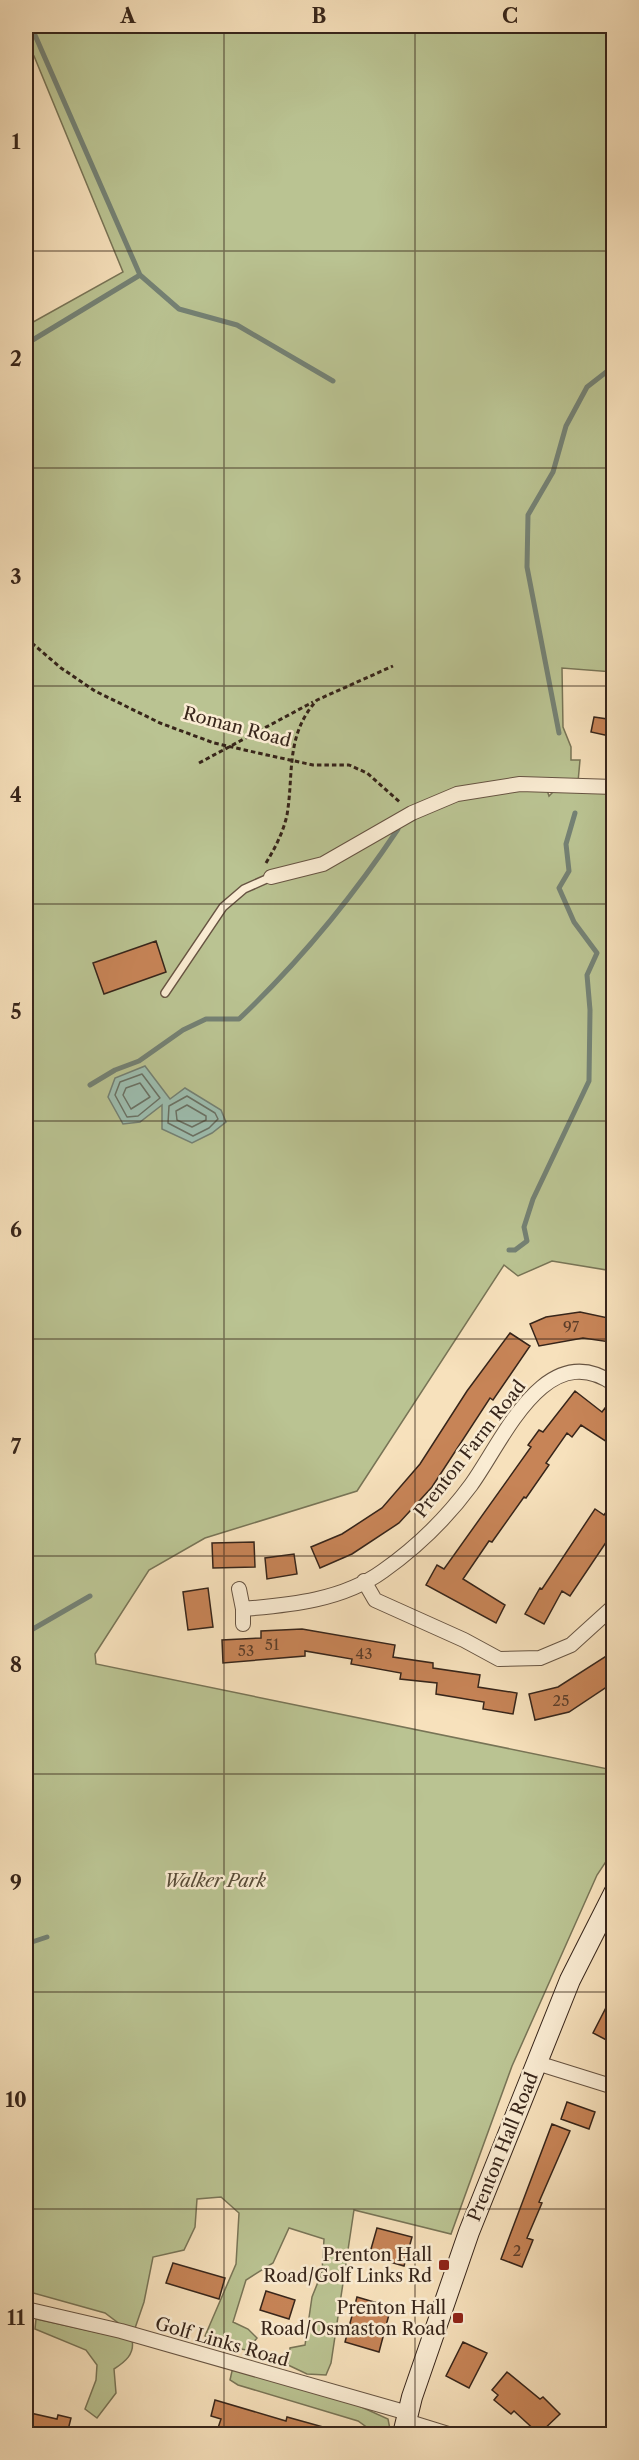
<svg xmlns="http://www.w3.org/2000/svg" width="639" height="2460" font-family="'Libre Caslon Text',serif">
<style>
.green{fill:#bac392;stroke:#787456;stroke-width:1.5}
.water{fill:#9dbeb0;stroke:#748174;stroke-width:1.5}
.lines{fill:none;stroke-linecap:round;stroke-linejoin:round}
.shore{stroke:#6a7265;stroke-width:1.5}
.stream{stroke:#748174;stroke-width:5}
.building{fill:#c78457;stroke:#37251a;stroke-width:1.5}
.lane-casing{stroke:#675442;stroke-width:10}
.street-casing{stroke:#675442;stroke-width:16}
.secondary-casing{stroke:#37251a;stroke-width:22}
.path{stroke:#37251a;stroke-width:3;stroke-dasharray:4.5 3;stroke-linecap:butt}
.lane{stroke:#faecd3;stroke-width:7}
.street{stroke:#faecd3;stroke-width:14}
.secondary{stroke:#faecd3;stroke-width:20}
.grid{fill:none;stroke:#37251a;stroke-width:1.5;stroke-opacity:0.55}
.poi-dot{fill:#8f2418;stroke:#faecd3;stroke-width:2}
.labels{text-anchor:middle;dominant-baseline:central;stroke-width:5;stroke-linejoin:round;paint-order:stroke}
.number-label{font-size:15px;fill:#5b3d29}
.street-label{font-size:18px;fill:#37251a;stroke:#faecd3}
.park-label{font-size:18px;font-style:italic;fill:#584c38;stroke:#faecd3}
.poi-label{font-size:18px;fill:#37251a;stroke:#faecd3;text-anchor:end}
.neatline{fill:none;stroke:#37251a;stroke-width:2}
.grid-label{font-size:20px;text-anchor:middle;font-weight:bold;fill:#37251a}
</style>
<rect width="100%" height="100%" fill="#f7e1bc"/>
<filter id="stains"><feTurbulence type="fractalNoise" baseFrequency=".00333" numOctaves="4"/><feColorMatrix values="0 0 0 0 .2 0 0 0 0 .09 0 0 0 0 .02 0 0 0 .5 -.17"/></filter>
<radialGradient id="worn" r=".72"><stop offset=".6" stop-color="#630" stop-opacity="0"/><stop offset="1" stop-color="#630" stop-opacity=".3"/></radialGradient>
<!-- green -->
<path class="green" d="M 26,26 L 613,26 L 613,672 L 562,668 L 563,727 L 571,747 L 571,760 L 580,760 L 578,782 L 544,781 L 549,796 L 554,791 L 613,793 L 613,1271 L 552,1261 L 518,1276 L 504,1265 L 357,1491 L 205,1538 L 149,1570 L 95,1654 L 96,1664 L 613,1770 L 613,1851 L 597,1875 L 512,2066 L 451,2234 L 354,2210 L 331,2363 L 326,2375 L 307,2374 L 288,2365 L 290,2348 L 305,2345 L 312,2297 L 322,2272 L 324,2239 L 289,2228 L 273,2263 L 246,2280 L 233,2322 L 248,2329 L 257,2338 L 247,2350 L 219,2346 L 205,2336 L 236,2264 L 239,2213 L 221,2197 L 197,2199 L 195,2227 L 184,2250 L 153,2257 L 144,2302 L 133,2334 L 105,2313 L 26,2291 L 26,326 L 123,272 L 34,56 L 26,48 Z
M 36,2319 L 132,2340 C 135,2354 125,2362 114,2369 L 116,2393 L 97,2418 L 85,2409 L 96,2380 L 97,2365 L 86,2350 L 35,2329 Z
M 237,2369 L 346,2400 L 388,2419 L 391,2434 L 373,2434 L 372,2431 L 358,2421 L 238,2385 L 230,2380 L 232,2371 Z"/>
<!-- water -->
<path class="water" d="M 145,1066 L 170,1099 L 185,1088 L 221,1110 L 226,1122 L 212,1133 L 192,1143 L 162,1129 L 162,1105 L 140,1122 L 123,1124 L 108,1097 L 115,1078 Z"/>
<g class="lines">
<!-- shore -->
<path class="shore" d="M 142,1074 L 160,1098 L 138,1116 L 127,1117 L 115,1095 L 120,1082 Z
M 140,1083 L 150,1097 L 131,1109 L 123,1095 L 126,1088 Z
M 187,1096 L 215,1113 L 218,1119 L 209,1128 L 193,1136 L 168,1123 L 169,1106 Z
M 187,1105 L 206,1116 L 206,1120 L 192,1127 L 177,1120 L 176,1111 Z"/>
<!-- stream -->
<path class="stream" d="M 31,26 L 140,275 L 179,309 L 237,325 L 333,381
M 26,344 L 140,275
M 559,733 L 527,567 L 528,515 L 553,472 L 566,426 L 587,387 L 614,366
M 90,1085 L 115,1070 L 139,1061 L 183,1030 L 206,1019 L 239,1019 C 300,961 352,898 398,829
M 509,1250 L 515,1250 L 527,1241 L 524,1227 L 533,1199 L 589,1081 L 590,1010 L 587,975 L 597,953 L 574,922 L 559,888 L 569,871 L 566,844 L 575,813
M 26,1633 L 90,1596
M 26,1944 L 47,1937"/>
</g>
<!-- building -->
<path class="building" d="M 594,717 L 614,720 L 614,737 L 591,732 Z
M 156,941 L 166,972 L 104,994 L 93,963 Z
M 580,1312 L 613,1319 L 610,1342 L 583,1338 L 539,1346 L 530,1324 L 546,1317 Z
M 510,1333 L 530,1346 L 493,1400 L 490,1398 L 432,1487 L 399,1523 L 352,1554 L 320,1568 L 311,1547 L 342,1534 L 382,1508 L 420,1464 L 467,1391 Z
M 575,1391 L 602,1412 L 605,1408 L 614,1413 L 614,1433 L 607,1442 L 581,1425 L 572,1437 L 567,1433 L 546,1463 L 549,1465 L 526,1498 L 524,1497 L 492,1542 L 489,1541 L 463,1579 L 505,1605 L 496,1623 L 426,1585 L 437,1565 L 444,1569 L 531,1447 L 528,1445 L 539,1430 L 543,1432 Z
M 614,1501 L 613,1532 L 570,1596 L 562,1591 L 544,1624 L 525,1614 L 540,1588 L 542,1589 L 595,1509 L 604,1515 Z
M 254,1542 L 255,1567 L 213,1568 L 212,1543 Z
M 294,1554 L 297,1574 L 267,1579 L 265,1558 Z
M 208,1588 L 213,1627 L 188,1630 L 183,1592 Z
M 302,1629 L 395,1645 L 393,1657 L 433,1663 L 433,1668 L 480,1675 L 478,1687 L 517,1693 L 513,1714 L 483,1709 L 484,1702 L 436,1694 L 437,1683 L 400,1679 L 401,1673 L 351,1664 L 352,1659 L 305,1651 L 305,1656 L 223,1663 L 222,1640 L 261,1638 L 261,1631 Z
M 614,1651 L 614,1682 L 569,1712 L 535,1720 L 529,1694 L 558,1687 Z
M 614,1992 L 614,2044 L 593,2033 Z
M 567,2102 L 595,2112 L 589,2129 L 561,2119 Z
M 552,2124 L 570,2131 L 539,2202 L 542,2203 L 527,2238 L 533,2240 L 522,2267 L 501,2259 Z
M 377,2228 L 412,2237 L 404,2266 L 369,2256 Z
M 173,2263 L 225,2278 L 219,2299 L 166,2283 Z
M 266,2291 L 295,2300 L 289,2319 L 260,2310 Z
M 357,2297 L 391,2307 L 379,2352 L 345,2342 Z
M 463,2342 L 487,2353 L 469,2388 L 446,2376 Z
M 507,2372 L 540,2399 L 543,2397 L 560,2414 L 539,2434 L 514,2411 L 511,2414 L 494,2400 L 498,2395 L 492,2390 Z
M 215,2400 L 286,2421 L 287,2417 L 334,2430 L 333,2434 L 216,2434 L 221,2419 L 211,2416 Z
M 26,2412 L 57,2419 L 58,2415 L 71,2418 L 67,2434 L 26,2432 Z"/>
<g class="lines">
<defs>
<path id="lane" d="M 165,993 L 223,907 L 244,889 L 271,877"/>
<path id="street" d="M 271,877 L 323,864 L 412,813 L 457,794 L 520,784 L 614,787
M 364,1581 L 375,1600 L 464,1640 L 499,1659 L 540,1658 L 571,1645 L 614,1606
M 239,1589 L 243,1609 L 243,1624
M 243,1609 C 291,1605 343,1600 383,1571 C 417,1547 446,1519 471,1485 C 503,1441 545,1336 614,1384
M 537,2063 L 614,2087
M 26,2309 L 121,2331 L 408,2413
M 406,2421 L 448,2434"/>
<path id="secondary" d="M 403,2434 L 412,2397 L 469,2232 L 570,1980 L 614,1893"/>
</defs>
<!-- lane casing -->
<use href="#lane" class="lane-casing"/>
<!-- street casing -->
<use href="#street" class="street-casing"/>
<!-- secondary casing -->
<use href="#secondary" class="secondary-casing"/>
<!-- path -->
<path class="path" d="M 26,638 L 61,668 L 95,691 L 160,723 L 214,743 L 267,755 L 313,765 L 349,765 L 367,773 L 401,803
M 199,763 L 313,702
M 266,863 C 275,848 283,833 287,815 C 294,774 285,735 317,700 L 393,666"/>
<!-- lane -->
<use href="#lane" class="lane"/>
<!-- street -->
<use href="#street" class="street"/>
<!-- secondary -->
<use href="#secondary" class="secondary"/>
</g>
<!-- grid -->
<path class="grid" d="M 224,26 L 224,2434M 415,26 L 415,2434M 26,251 L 614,251M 26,468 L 614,468M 26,686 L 614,686M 26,904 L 614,904M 26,1121 L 614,1121M 26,1339 L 614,1339M 26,1556 L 614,1556M 26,1774 L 614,1774M 26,1992 L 614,1992M 26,2209 L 614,2209"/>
<!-- markers -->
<g class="poi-dot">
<rect x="438" y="2259" width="12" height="12" rx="3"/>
<rect x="452" y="2312" width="12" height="12" rx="3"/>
</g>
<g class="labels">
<!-- number labels -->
<g class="number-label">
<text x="571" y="1326">97</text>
<text x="272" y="1644">51</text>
<text x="246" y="1650">53</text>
<text x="364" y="1653">43</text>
<text x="561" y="1700">25</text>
<text x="517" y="2250">2</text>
</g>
<!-- street labels -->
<g class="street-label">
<text transform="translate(237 727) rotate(15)">Roman Road</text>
<text transform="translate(470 1449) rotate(-52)">Prenton Farm Road</text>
<text transform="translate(503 2147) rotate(-68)">Prenton Hall Road</text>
<text transform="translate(222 2342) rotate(16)">Golf Links Road</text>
</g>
<!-- park labels -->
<g class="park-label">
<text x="215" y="1881">Walker Park</text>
</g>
<!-- poi labels -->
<g class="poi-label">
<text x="432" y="2255">Prenton Hall<tspan x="432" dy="21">Road/Golf Links Rd</tspan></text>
<text x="446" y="2308">Prenton Hall<tspan x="446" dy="21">Road/Osmaston Road</tspan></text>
</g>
</g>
<!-- margin -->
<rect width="639" height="2460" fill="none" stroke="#f7e1bc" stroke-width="66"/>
<rect x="33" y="33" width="573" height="2394" class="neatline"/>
<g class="grid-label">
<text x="128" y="23">A</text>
<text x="319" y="23">B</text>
<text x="510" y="23">C</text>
<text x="16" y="149">1</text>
<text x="16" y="366">2</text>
<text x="16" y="584">3</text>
<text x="16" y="802">4</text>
<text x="16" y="1019">5</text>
<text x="16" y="1237">6</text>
<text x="16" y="1454">7</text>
<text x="16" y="1672">8</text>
<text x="16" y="1890">9</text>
<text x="16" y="2107">10</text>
<text x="16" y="2325">11</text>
</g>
<rect width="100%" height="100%" filter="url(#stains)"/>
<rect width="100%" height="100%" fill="url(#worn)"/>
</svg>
